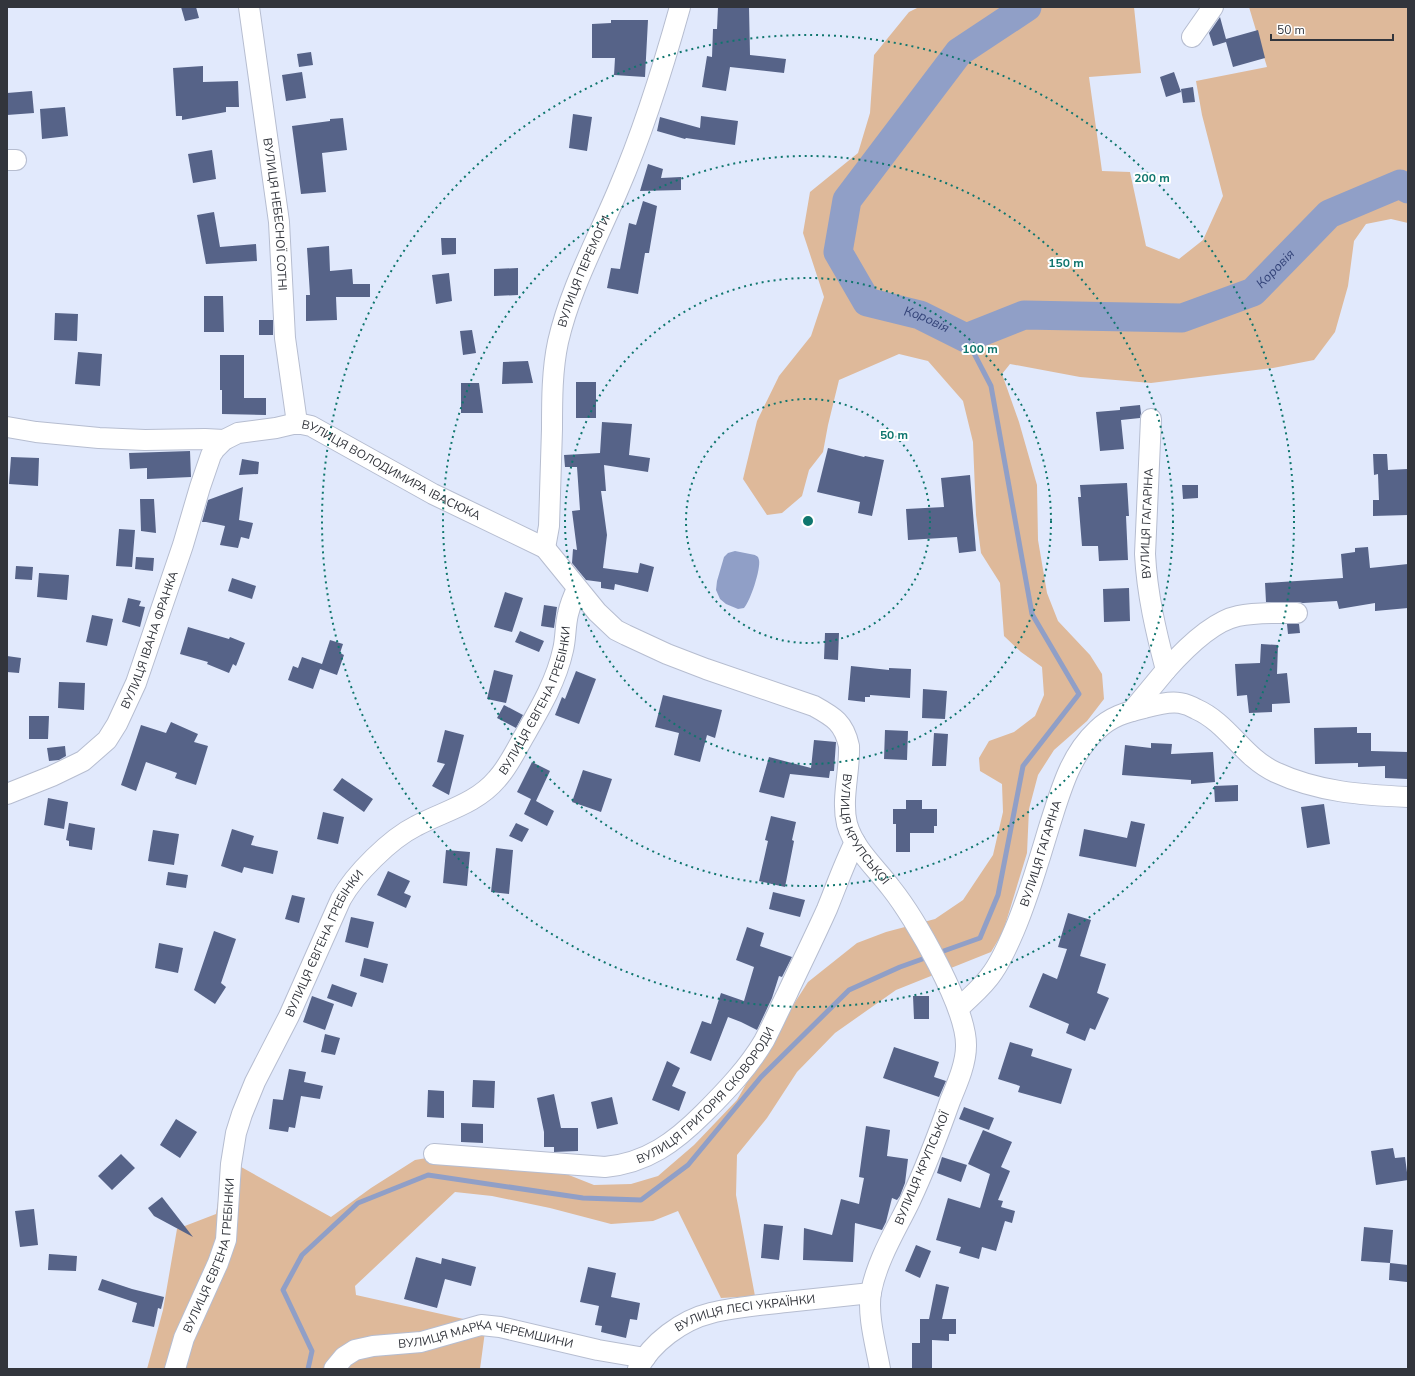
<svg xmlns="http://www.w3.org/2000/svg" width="1415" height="1376" font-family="'Nunito Sans',sans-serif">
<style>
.green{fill:#deb99a}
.water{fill:#909fc7}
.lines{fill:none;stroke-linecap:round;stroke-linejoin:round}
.stream{stroke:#909fc7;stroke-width:5}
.river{stroke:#909fc7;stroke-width:29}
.building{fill:#566388}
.minor-casing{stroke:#b6bdd0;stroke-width:22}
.minor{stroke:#fff;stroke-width:20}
.ring{fill:none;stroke:#0f766e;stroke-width:2;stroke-dasharray:2 4}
.labels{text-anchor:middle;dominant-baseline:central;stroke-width:4;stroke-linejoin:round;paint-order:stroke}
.street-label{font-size:12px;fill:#32353c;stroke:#fff}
.water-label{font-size:13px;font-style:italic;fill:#344479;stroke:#fff}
.centre{fill:#0f766e;stroke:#fff;stroke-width:2}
.ring-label{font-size:12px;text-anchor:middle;font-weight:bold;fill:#0f766e;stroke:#fff;stroke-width:4;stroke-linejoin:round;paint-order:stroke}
</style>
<rect width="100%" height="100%" fill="#e1e9fc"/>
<!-- green -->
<path class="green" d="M 919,7 L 1134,7 L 1141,73 L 1089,77 L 1102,171 L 1130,172 L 1146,246 L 1179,259 L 1203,240 L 1223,196 L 1202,115 L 1196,81 L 1267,67 L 1249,7 L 1408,7 L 1408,223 L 1391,219 L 1366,224 L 1354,241 L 1348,286 L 1335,332 L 1314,360 L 1273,368 L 1151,383 L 1080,377 L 1010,364 L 1002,374 L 1019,422 L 1037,485 L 1038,540 L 1047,593 L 1058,621 L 1090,655 L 1102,674 L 1104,699 L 1087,721 L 1054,750 L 1038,775 L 1029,809 L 1027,853 L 1003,932 L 991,952 L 896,990 L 835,1033 L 797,1072 L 767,1118 L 737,1155 L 736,1195 L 755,1296 L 721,1298 L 678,1211 L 653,1221 L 611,1224 L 550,1208 L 492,1196 L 455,1192 L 355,1286 L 356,1295 L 486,1324 L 480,1369 L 147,1369 L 163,1310 L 177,1229 L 216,1214 L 225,1158 L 331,1217 L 371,1188 L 415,1160 L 472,1150 L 531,1160 L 594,1185 L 631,1184 L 658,1176 L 694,1145 L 737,1100 L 772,1038 L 808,982 L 857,943 L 886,932 L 935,919 L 963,900 L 993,855 L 1003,812 L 1002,784 L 980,771 L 979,758 L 989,741 L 1014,732 L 1035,716 L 1044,695 L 1042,667 L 1021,652 L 1004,636 L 1000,583 L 981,553 L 976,515 L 973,442 L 963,401 L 928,361 L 899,354 L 839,380 L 828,425 L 823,452 L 809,470 L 802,496 L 782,513 L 767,515 L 743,479 L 757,421 L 779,376 L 811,336 L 824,297 L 803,233 L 810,192 L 858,153 L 870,113 L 874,55 L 909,12 Z"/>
<!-- water -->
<path class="water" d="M 735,551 L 755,555 C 758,557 758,556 759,560 C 761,569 750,602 744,608 L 738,609 L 726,604 L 720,599 L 716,590 L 717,581 L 724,557 L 728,553 Z"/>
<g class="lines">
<!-- stream -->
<path class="stream" d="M 938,953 L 980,938 L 998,895 L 1023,766 L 1079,694 L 1032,614 L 991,386 L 966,338
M 308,1369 L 312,1351 L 283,1290 L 302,1255 L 358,1203 L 428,1175 L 583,1198 L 641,1200 L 688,1165 L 761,1077 L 849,990 L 900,967 L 928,957"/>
<!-- river -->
<path class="river" id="s1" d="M 1027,7 L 959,52 L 847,200 L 838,252 L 867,302 L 920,315 L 966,338 L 1024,315 L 1182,318 L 1253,292 L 1329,214 L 1400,184 L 1408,189"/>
</g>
<!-- building -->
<path class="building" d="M 181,7 L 196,7 L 199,18 L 185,21 Z
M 718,7 L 749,7 L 750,55 L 786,59 L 784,73 L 730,67 L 726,91 L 702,87 L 707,56 L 712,57 L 713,29 L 717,29 Z
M 1220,17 L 1226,39 L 1258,30 L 1265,58 L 1233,67 L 1226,42 L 1213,46 L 1209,33 Z
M 611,20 L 648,20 L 645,77 L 614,75 L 615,58 L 592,58 L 592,24 L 611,23 Z
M 311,52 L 313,65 L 299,67 L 297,54 Z
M 203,66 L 203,82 L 238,81 L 239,107 L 226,107 L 226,112 L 182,120 L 182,116 L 176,116 L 173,68 Z
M 302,72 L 306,98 L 286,101 L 282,75 Z
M 1174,72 L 1181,92 L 1166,97 L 1160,77 Z
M 1193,87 L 1195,102 L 1183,103 L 1181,89 Z
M 32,91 L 34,113 L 7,115 L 7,93 Z
M 65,107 L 68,136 L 42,139 L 40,109 Z
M 573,114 L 592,117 L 587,151 L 569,148 Z
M 701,116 L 738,121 L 735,145 L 686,138 L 685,139 L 657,131 L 660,117 L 700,128 Z
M 343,118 L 347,150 L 322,153 L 326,192 L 301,194 L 292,126 L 330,121 L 330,119 Z
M 212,150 L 216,179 L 193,183 L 188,154 Z
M 648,164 L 663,169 L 661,178 L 681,177 L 681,190 L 640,191 Z
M 643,201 L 657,206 L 649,253 L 645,253 L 638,294 L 607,288 L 611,268 L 620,269 L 629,223 L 636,225 Z
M 214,212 L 220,247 L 256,244 L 257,261 L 206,264 L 197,215 Z
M 441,238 L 456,238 L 456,254 L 442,255 Z
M 329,246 L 330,271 L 352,269 L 353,284 L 370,284 L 370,297 L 336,297 L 337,320 L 306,321 L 306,295 L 310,295 L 307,248 Z
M 518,268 L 518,295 L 494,296 L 494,269 Z
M 449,273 L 452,301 L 436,304 L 432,275 Z
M 204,296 L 223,296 L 224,332 L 204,332 Z
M 55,313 L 78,314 L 77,341 L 54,340 Z
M 259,320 L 273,320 L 273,335 L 259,335 Z
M 472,330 L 476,353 L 463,355 L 460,331 Z
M 78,352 L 102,354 L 100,386 L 75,384 Z
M 220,355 L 244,355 L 244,398 L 266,398 L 266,415 L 222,414 L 222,390 L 220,390 Z
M 528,361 L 533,383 L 502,384 L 503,362 Z
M 576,382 L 596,382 L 596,418 L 576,418 Z
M 461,383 L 479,383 L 483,413 L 461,413 Z
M 1140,405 L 1141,413 L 1140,418 L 1121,420 L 1124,449 L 1100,451 L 1096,412 L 1120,410 L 1120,407 Z
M 602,422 L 632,424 L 629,455 L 650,458 L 648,472 L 604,465 L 606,491 L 601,491 L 607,535 L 603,568 L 638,573 L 640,563 L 654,567 L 648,592 L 615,584 L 614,590 L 601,588 L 601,582 L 586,580 L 572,563 L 573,549 L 577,550 L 572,511 L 580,510 L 577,467 L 565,467 L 564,455 L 600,453 Z
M 828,448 L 864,457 L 865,456 L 884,460 L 872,516 L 858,513 L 860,502 L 817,492 Z
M 190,451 L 191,477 L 147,479 L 147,468 L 130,469 L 129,453 Z
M 1373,454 L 1387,454 L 1388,470 L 1408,469 L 1408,515 L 1373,516 L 1373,500 L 1379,500 L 1378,474 L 1374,475 Z
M 11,457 L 39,458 L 38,486 L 9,484 Z
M 242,459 L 259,462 L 258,474 L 239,475 Z
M 970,475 L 976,551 L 959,553 L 957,537 L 908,540 L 906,509 L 944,507 L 941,478 Z
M 1127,483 L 1129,516 L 1126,516 L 1128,560 L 1099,561 L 1098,546 L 1082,546 L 1078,497 L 1081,497 L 1080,485 Z
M 1182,485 L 1198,485 L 1198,498 L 1183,499 Z
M 243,487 L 239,520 L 253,523 L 249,539 L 241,537 L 238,548 L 220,545 L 225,526 L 206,522 L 202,522 L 208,500 Z
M 140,499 L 154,499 L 156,533 L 141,531 Z
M 119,529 L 135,530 L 132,567 L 116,566 Z
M 1368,547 L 1370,568 L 1408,564 L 1408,608 L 1375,611 L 1375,603 L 1339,609 L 1337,601 L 1303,603 L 1297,602 L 1266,602 L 1265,583 L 1343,578 L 1341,554 L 1355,552 L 1355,548 Z
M 136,557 L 154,558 L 153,571 L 135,569 Z
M 16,566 L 33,567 L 32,580 L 15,579 Z
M 39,573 L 69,575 L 67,600 L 37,597 Z
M 232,578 L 256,586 L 252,599 L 228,591 Z
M 1129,588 L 1130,621 L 1104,622 L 1103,589 Z
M 505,592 L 523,598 L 512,632 L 494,627 Z
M 128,598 L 141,601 L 139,606 L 145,607 L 140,627 L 122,622 Z
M 544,605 L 557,607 L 554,628 L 541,626 Z
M 92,615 L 113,619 L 107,646 L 86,642 Z
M 1287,624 L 1299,624 L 1300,633 L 1288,634 Z
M 188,627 L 229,639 L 230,637 L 245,643 L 236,666 L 233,664 L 229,673 L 207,664 L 208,662 L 180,654 Z
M 520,631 L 544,641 L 539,652 L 515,642 Z
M 825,633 L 839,633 L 838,660 L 824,659 Z
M 330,640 L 343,644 L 340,653 L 344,655 L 337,675 L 320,669 L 313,689 L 288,680 L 293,666 L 298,668 L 302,657 L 322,664 Z
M 1261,644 L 1278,645 L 1277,674 L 1287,673 L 1290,703 L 1272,704 L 1272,712 L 1249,713 L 1247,695 L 1237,696 L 1235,664 L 1260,663 Z
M 7,656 L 21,658 L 19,673 L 7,672 Z
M 851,666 L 889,670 L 889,668 L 911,669 L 910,698 L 870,695 L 870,697 L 865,697 L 865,702 L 848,700 Z
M 494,670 L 513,675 L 506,703 L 487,699 Z
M 576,671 L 596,679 L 579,724 L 555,715 L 562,697 L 565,699 Z
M 59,682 L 85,683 L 84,710 L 58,708 Z
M 923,689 L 947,691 L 945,719 L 922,718 Z
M 663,695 L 722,710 L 715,738 L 707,735 L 700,762 L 674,755 L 679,733 L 655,727 Z
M 504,705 L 523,715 L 516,728 L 497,718 Z
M 29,716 L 49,716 L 48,739 L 29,739 Z
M 171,722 L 198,734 L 194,742 L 208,746 L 196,785 L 175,778 L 177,773 L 146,762 L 136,791 L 121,785 L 141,725 L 166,733 Z
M 1357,727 L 1357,733 L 1371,733 L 1371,751 L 1408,752 L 1408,779 L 1385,778 L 1385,766 L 1358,767 L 1358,763 L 1315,764 L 1314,728 Z
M 445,730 L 464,735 L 449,795 L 432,786 L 445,764 L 437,762 Z
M 885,730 L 908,731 L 907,760 L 884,759 Z
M 934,733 L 948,734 L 946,766 L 932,766 Z
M 814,740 L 836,742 L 834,771 L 830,771 L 829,778 L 790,774 L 784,798 L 759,792 L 769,757 L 811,768 Z
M 1151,743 L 1172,744 L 1171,754 L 1213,752 L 1215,782 L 1191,784 L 1191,780 L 1122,775 L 1125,745 L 1151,748 Z
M 65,746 L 66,756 L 59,760 L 49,761 L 47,748 Z
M 532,762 L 550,771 L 536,801 L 554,811 L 547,826 L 524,814 L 531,799 L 517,792 Z
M 583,770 L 612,779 L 601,812 L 572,802 Z
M 342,778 L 373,799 L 364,812 L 333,790 Z
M 1238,785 L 1238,801 L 1215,802 L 1214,786 Z
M 48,798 L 68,802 L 64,829 L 44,825 Z
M 906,800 L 922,800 L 922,809 L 937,809 L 937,826 L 934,826 L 934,833 L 910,833 L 910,852 L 896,852 L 896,824 L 893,824 L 893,809 L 906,809 Z
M 1324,804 L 1330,844 L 1307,848 L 1301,807 Z
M 323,812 L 344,817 L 338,844 L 317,839 Z
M 771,816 L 796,822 L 792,840 L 794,841 L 785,887 L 759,881 L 768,841 L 765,840 Z
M 1131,821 L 1145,824 L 1136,867 L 1079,856 L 1084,829 L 1127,838 Z
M 69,823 L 95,828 L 92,850 L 69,846 L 69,841 L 66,840 Z
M 516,823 L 529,829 L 522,842 L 509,836 Z
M 232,829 L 254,836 L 251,845 L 278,851 L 273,874 L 244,867 L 242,873 L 221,866 Z
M 153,830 L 179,834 L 174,865 L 148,861 Z
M 496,848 L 513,850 L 509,894 L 491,892 Z
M 446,850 L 470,852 L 467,886 L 443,883 Z
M 388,871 L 410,881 L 404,893 L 411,896 L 406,908 L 377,895 Z
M 168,872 L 188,875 L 186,888 L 166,885 Z
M 773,892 L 805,900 L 800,917 L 769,909 Z
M 292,895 L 305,898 L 299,923 L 285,919 Z
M 1068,913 L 1091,920 L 1080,956 L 1106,964 L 1097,993 L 1109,998 L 1095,1030 L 1090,1028 L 1085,1041 L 1066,1033 L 1069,1024 L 1029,1007 L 1043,973 L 1057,979 L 1067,949 L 1058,947 Z
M 351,917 L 374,922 L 368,948 L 345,942 Z
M 747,927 L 764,933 L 760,946 L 792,957 L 782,977 L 779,976 L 772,998 L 757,1030 L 741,1022 L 728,1017 L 711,1061 L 690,1053 L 702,1021 L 711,1024 L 721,993 L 744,1001 L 754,967 L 736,960 Z
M 214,931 L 236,939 L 221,983 L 226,987 L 215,1004 L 194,990 Z
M 159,943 L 183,948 L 178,973 L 155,968 Z
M 364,958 L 388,964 L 383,983 L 360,976 Z
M 332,984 L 357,993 L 352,1007 L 327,998 Z
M 312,996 L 334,1004 L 325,1030 L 303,1022 Z
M 913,996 L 929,996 L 929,1019 L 914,1019 Z
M 325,1034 L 340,1038 L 335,1055 L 321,1052 Z
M 1010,1042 L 1033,1049 L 1031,1056 L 1072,1069 L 1061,1104 L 1018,1092 L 1020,1086 L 998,1079 Z
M 894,1047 L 939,1062 L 934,1077 L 946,1081 L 939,1097 L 883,1078 Z
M 667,1061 L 680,1068 L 672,1086 L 686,1092 L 679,1111 L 652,1100 Z
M 289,1069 L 306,1072 L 304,1082 L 323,1086 L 320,1099 L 301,1096 L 295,1128 L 289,1127 L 288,1132 L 269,1129 L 273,1099 L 283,1100 Z
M 473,1080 L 495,1081 L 494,1108 L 472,1107 Z
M 428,1090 L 444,1091 L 444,1118 L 427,1117 Z
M 554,1094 L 561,1128 L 578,1128 L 578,1151 L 554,1152 L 554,1147 L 544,1147 L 544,1132 L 537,1098 Z
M 612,1097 L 618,1124 L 597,1129 L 591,1102 Z
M 964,1107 L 994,1118 L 989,1130 L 959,1119 Z
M 176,1119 L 197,1132 L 180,1158 L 160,1145 Z
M 461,1123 L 483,1124 L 483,1143 L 461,1142 Z
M 866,1126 L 890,1130 L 887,1156 L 908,1159 L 905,1183 L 900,1196 L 897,1200 L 892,1198 L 886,1222 L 882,1230 L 855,1223 L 853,1262 L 803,1260 L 804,1228 L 832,1235 L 841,1199 L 859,1204 L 864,1178 L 859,1177 Z
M 983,1130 L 1012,1142 L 1001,1167 L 1010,1171 L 998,1200 L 1003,1201 L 1001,1207 L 1015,1211 L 1012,1223 L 1005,1221 L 996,1251 L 982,1247 L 979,1259 L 959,1253 L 961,1247 L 936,1240 L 948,1198 L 980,1208 L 990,1174 L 968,1164 Z
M 1393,1148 L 1395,1158 L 1405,1157 L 1408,1180 L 1376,1185 L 1371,1151 Z
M 121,1154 L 135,1168 L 112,1190 L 98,1176 Z
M 942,1157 L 967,1165 L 961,1182 L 937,1173 Z
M 162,1197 L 193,1237 L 154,1216 L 148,1208 Z
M 34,1209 L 38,1245 L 20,1247 L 15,1211 Z
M 764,1224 L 783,1226 L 779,1260 L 761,1258 Z
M 1364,1227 L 1393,1230 L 1390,1263 L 1361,1261 Z
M 916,1245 L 931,1251 L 920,1278 L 905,1271 Z
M 49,1254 L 77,1256 L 76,1271 L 48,1270 Z
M 416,1257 L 441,1264 L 442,1258 L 476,1267 L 471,1286 L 445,1279 L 437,1308 L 404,1299 Z
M 1390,1263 L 1408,1265 L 1407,1282 L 1389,1280 Z
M 588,1267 L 616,1273 L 611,1297 L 640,1303 L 637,1320 L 630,1319 L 626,1338 L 601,1332 L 602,1326 L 595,1325 L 599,1306 L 580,1302 Z
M 102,1279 L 132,1289 L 164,1297 L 161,1309 L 158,1308 L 154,1327 L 132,1322 L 137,1303 L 98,1290 Z
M 936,1284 L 949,1287 L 942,1319 L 956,1319 L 956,1334 L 949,1334 L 949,1341 L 932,1340 L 932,1369 L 912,1369 L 912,1343 L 920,1343 L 920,1319 L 929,1319 Z"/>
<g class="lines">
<defs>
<g id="minor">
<path id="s2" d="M 249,7 L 279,222 L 285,338 L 297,423"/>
<path d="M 1192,37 L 1213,7"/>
<path d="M 7,160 L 16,160"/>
<path d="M 7,427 L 36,432 L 99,438 L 145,440 L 205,439 L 224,440"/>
<path id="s3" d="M 545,548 L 549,526 C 550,493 551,461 552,429 C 552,400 552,370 558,342 C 570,289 597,240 618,190 C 643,132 663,68 680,7"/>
<path d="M 1166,670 C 1183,651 1213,621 1238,616 C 1257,612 1278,613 1297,613"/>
<path id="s4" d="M 1132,711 L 1166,670 C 1156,632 1147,594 1145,554 L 1151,419"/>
<path id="s5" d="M 7,794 L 52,776 L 83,761 L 107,740 L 117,724 L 136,683 L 183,545 L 200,487 L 211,455 L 215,449 L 224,440 L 238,433 L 276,428 L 297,423 L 311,426 L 433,494 L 545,548 L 597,612 L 616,630 L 626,635 L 667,654 L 706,669 L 814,706 C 834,717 844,723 849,746 C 850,772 841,799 847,824 C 854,849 876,868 891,888 C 915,918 967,1008 966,1046 C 966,1064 957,1084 950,1101 C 938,1135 925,1169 910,1201 C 896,1230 877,1260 871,1292 C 867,1315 876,1346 880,1369"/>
<path id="s6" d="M 959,1008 C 971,996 984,986 993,972 C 1002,959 1008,945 1014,931 C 1029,896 1039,860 1050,824 C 1061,790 1070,755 1097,730 C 1110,717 1126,712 1144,708 C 1155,705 1169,701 1180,703 C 1186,704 1191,706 1196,709 C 1228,723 1243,757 1275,772 C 1318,792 1362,795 1408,797"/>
<path id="s7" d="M 434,1154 L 605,1167 C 647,1163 675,1142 704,1113 C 726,1091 748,1068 764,1041 C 772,1026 779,1010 787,994 C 800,966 814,938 827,909 C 836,887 844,864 855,842"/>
<path id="s8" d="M 175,1369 L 184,1338 L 218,1263 L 226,1240 L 231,1164 L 236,1133 L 242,1114 L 255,1082 L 289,1016 L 341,899 C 355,874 390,839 416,826 C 444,811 476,804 497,779 C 508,767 515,752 523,738 C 539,710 556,682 563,650 C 566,638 565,626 568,614 C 570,605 573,597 577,589"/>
<path id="s9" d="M 334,1369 L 344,1357 L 355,1350 L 373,1346 L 421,1342 L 481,1325 L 500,1327 L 598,1350 L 645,1358"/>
<path id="s10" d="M 638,1369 C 651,1343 682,1320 711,1313 C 735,1307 761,1305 786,1302 C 814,1299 842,1296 871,1293"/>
</g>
</defs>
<!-- minor casing -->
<use href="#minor" class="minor-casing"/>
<!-- minor -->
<use href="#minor" class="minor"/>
</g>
<!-- distance rings -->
<g class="ring">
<circle cx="808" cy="521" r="122"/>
<circle cx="808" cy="521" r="243"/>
<circle cx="808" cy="521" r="365"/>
<circle cx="808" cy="521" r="486"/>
</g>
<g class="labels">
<!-- street labels -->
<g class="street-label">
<text stroke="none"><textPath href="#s2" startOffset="209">ВУЛИЦЯ НЕБЕСНОЇ СОТНІ</textPath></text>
<text stroke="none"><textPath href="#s3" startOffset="282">ВУЛИЦЯ ПЕРЕМОГИ</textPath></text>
<text stroke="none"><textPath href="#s5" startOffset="620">ВУЛИЦЯ ВОЛОДИМИРА ІВАСЮКА</textPath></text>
<text stroke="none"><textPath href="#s4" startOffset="202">ВУЛИЦЯ ГАГАРІНА</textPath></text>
<text stroke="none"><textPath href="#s5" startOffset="224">ВУЛИЦЯ ІВАНА ФРАНКА</textPath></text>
<text stroke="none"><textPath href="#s8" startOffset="792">ВУЛИЦЯ ЄВГЕНА ГРЕБІНКИ</textPath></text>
<text stroke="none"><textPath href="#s5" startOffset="1258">ВУЛИЦЯ КРУПСЬКОЇ</textPath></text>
<text stroke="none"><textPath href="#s6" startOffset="178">ВУЛИЦЯ ГАГАРІНА</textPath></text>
<text stroke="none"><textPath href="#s8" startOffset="456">ВУЛИЦЯ ЄВГЕНА ГРЕБІНКИ</textPath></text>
<text stroke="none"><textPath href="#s7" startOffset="300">ВУЛИЦЯ ГРИГОРІЯ СКОВОРОДИ</textPath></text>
<text transform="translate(922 1168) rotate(-67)">ВУЛИЦЯ КРУПСЬКОЇ</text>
<text stroke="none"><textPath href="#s8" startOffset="120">ВУЛИЦЯ ЄВГЕНА ГРЕБІНКИ</textPath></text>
<text stroke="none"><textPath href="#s10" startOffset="128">ВУЛИЦЯ ЛЕСІ УКРАЇНКИ</textPath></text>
<text stroke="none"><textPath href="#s9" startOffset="162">ВУЛИЦЯ МАРКА ЧЕРЕМШИНИ</textPath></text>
</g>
<!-- water labels -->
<g class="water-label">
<text stroke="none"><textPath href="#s1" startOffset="812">Коровія</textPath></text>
<text stroke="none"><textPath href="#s1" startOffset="440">Коровія</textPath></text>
</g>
</g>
<circle cx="808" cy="521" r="6" class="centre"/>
<g class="ring-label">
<text x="1152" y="182">200 m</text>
<text x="1066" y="267">150 m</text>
<text x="980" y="353">100 m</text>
<text x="894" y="439">50 m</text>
</g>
<!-- border -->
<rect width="1415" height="1376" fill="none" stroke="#32353c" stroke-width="16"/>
<!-- scale -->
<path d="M1271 34v6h122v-6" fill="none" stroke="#32353c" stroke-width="2"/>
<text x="1277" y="34" font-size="12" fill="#32353c" stroke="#ffffff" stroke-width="3" paint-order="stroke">50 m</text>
</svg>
